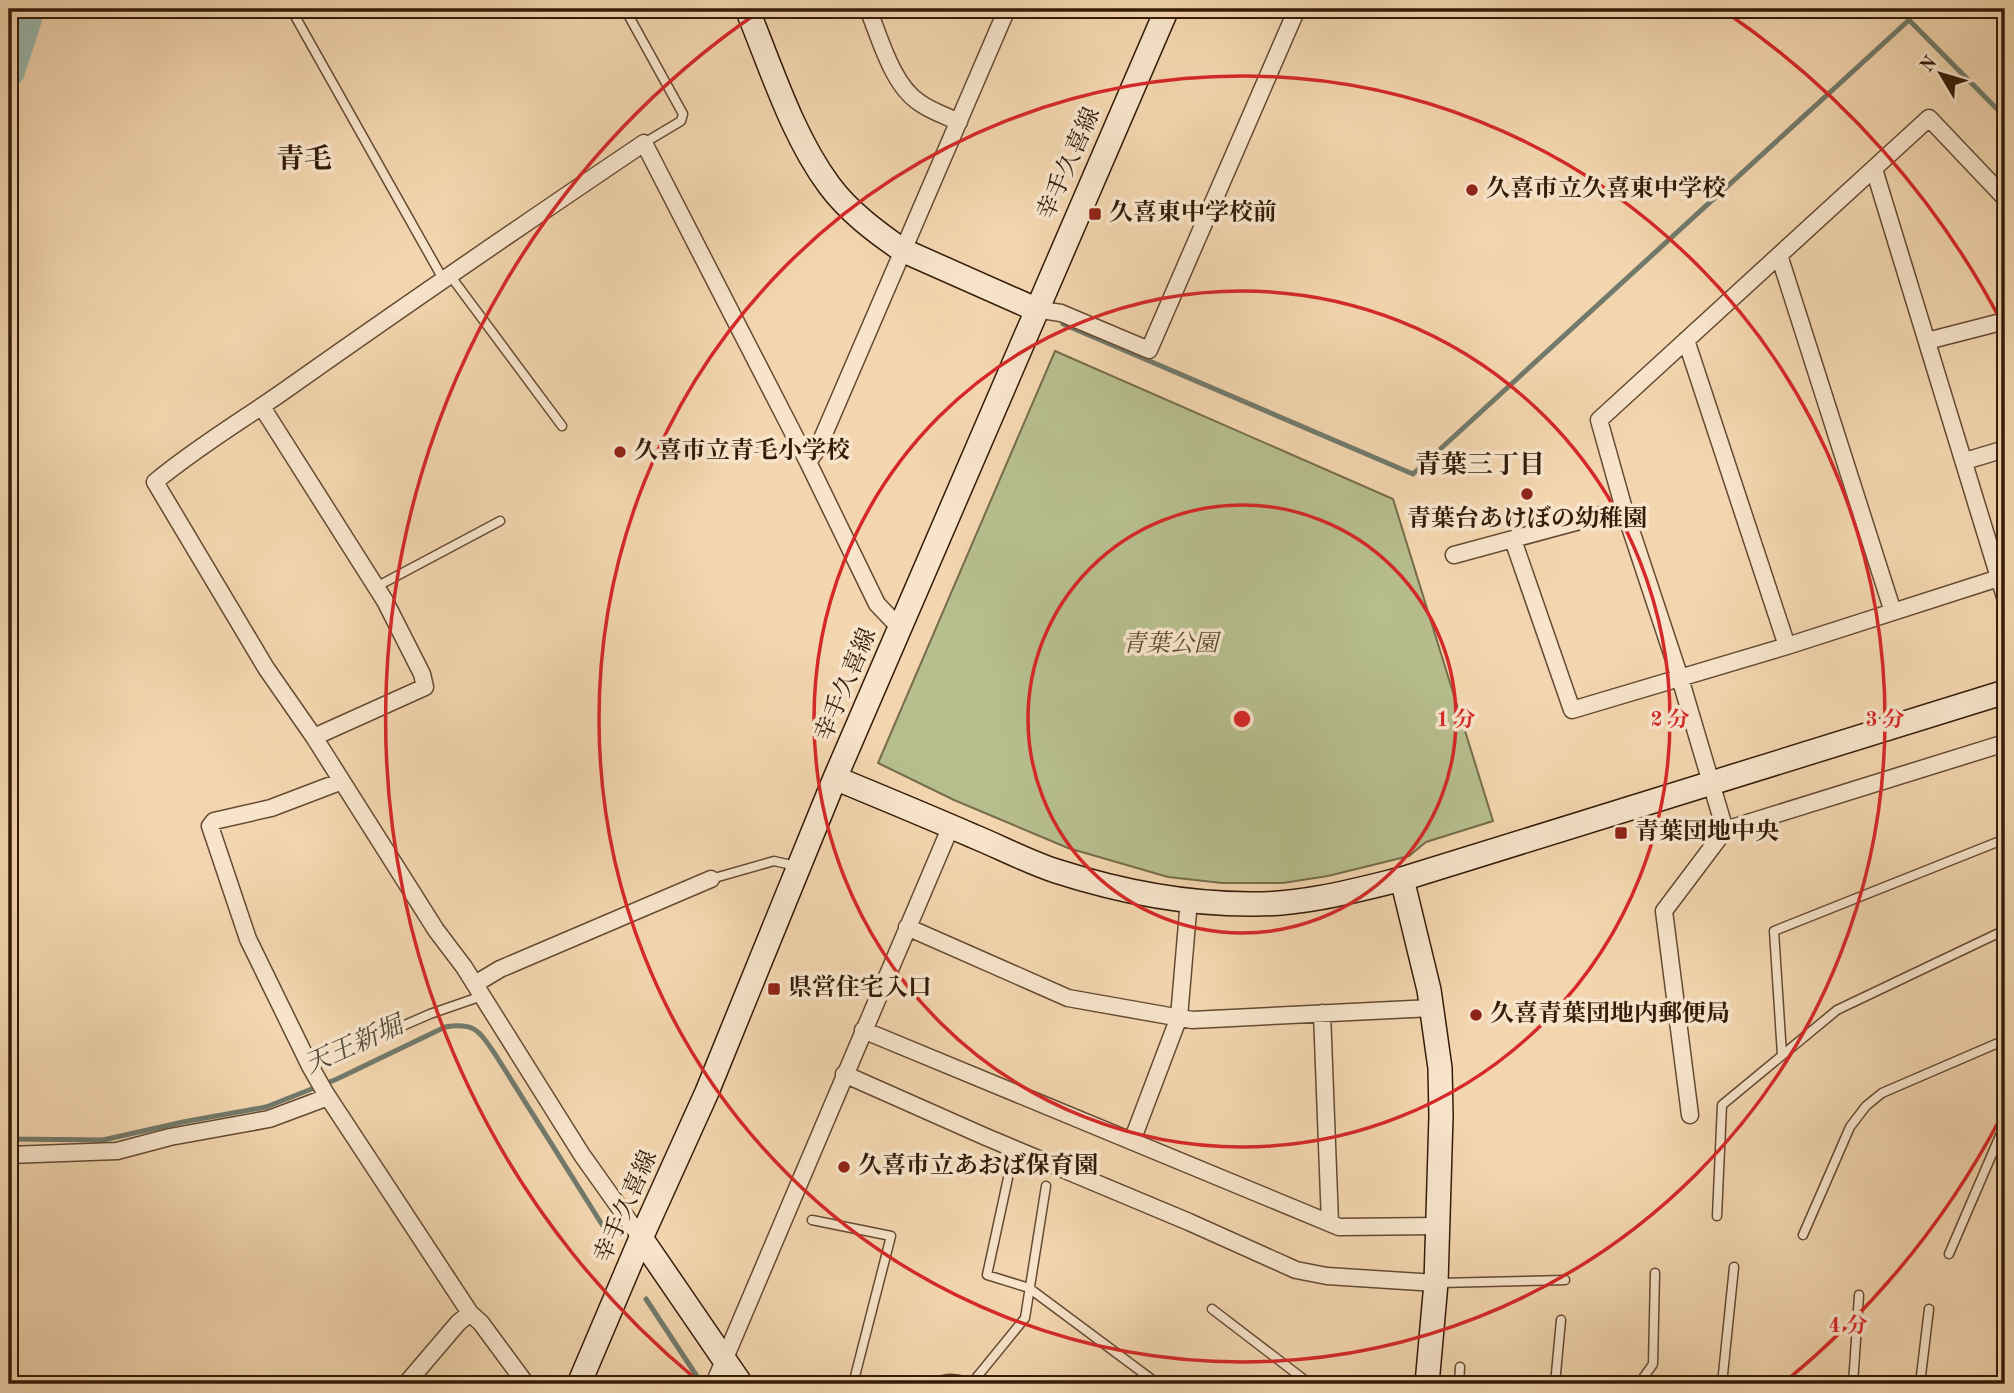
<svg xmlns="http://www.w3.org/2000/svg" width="2014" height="1393" font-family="'Old Standard TT','Noto Serif JP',serif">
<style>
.green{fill:#b7be8e;stroke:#766c4c;stroke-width:2}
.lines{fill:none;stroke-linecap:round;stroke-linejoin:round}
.stream{stroke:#727a6c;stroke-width:5}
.river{stroke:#9bb9ae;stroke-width:32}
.lane-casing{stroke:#644a32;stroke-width:11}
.street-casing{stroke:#644a32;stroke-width:19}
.secondary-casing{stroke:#341b09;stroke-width:26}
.lane{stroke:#f7e4cb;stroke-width:8}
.street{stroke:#f7e4cb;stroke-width:16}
.secondary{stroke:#f7e4cb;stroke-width:23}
.ring{fill:none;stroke:#d62828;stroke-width:3.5}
.poi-dot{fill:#8f2418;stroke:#f7e4cb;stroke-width:2.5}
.labels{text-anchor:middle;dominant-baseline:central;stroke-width:7;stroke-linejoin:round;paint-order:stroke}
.street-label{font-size:24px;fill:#341b09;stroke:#f7e4cb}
.poi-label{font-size:24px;font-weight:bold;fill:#341b09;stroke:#f7e4cb;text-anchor:start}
.park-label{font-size:24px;font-style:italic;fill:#5b4c31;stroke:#f7e4cb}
.neighbourhood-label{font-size:26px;font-weight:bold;fill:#341b09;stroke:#f7e4cb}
.water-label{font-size:26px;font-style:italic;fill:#534a3b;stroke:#f7e4cb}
.quarter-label{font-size:28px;font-weight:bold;fill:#341b09;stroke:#f7e4cb}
.centre{fill:#d62828;stroke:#f7e4cb;stroke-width:3.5}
.ring-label{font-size:21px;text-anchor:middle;font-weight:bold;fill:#d62828;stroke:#f7e4cb;stroke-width:7;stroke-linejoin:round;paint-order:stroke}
</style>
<rect width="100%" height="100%" fill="#f3d6af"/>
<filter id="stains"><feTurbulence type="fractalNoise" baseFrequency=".00286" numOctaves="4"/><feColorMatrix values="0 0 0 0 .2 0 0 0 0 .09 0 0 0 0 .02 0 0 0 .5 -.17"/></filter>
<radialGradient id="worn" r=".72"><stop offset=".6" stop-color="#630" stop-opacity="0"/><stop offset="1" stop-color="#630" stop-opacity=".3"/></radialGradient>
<!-- green -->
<path class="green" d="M 1055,351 L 1393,499 L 1493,821 L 1426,842 L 1409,856 L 1328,876 L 1283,883 L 1222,883 L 1168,877 L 1068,848 L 954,800 L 878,763 Z"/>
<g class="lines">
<!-- stream -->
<path class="stream" d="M 1063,324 L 1413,474 L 1909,20 L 2005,117
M 9,1139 L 103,1140 L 183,1122 L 266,1107 L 337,1079 L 445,1027 C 475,1022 479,1031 495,1054 L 608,1234
M 646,1299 L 702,1384"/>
<!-- river -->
<path class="river" d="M 9,71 L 29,9"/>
<defs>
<path id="lane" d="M 291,9 L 443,279
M 625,9 L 683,114 L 681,121 L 644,143
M 449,274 L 562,426
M 376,587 L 500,521
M 711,879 L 774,861 L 796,866
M 1782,1055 L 1774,931 L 2005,839
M 310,1066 L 430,1014 L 482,996
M 1008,1178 L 987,1275 L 1029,1288 L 1158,1384
M 1717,1216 L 1722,1105 L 1837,1010 L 2005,930
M 812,1220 L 891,1236 L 853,1384
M 1803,1235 L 1850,1127 L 1866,1106 L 1882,1093 L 2005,1040
M 1949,1254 L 2005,1124
M 1438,1283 L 1565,1280
M 1212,1309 L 1310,1384
M 972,1383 L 1025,1318 L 1046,1186
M 932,1384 C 948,1377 958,1378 974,1384
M 1459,1384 L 1460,1367
M 1555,1384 L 1561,1320
M 1639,1384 L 1653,1364 L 1655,1273
M 1722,1384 L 1734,1267
M 1853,1384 L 1859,1295
M 1920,1384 L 1929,1309"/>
<path id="street" d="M 868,9 C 880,38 892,85 920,103 C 931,111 946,116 959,122
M 1874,169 L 2005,597
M 1779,255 L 1893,612
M 1035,309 L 1061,313 L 1149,350 L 1297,9
M 1686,340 L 1787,646
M 1927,341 L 2005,321
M 262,407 L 385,601 L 422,674 L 425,687 L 314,737
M 1965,461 L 2005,449
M 808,462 L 818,448 L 1007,9
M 1513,540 L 1572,710 L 1787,646 L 2005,576
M 1454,555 L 1624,509
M 342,781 L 271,808 L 214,821 L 210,826 L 248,939 L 310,1066 L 326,1094 L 470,1313 L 481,1323 L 526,1384
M 1725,830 L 2005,743
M 907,927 L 1068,998 L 1192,1020 L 1432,1008
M 475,984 L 500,969 L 711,879
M 1322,1013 L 1330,1223
M 863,1030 L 1339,1227 L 1438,1226
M 844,1074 L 986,1137 L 1189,1222 L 1296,1270 L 1327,1276 L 1436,1283
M 1690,1115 L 1664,911 L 1725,830 L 1680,678 L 1624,509 L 1599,420 L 1929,118 L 2005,198
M 1132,1141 L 1179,1017 L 1189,900
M 9,1155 L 117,1151 L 170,1137 L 269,1119 L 328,1097
M 641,1238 L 582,1155 L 464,967 L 436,930 L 314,737 L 266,668 L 155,482 C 198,446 248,417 294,384 C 410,302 527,222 644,143 L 808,462 L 877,604 L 900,628
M 406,1384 L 458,1323 L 470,1313
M 714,1384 L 951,826"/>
<path id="secondary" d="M 747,9 C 771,67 792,135 829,185 C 848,211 876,232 902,250 L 1035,309
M 835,778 C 881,797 927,816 973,836 C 1000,847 1028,862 1056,871 C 1118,891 1185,904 1250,904 C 1302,905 1353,891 1402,879 L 2005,692
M 1402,879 L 1429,990 L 1440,1068 L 1441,1116 L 1436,1283 L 1427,1384
M 641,1238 L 741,1384
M 579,1384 L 641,1238 L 707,1092 L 835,778 L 1167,9"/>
</defs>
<!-- lane casing -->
<use href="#lane" class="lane-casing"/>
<!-- street casing -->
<use href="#street" class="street-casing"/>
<!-- secondary casing -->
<use href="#secondary" class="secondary-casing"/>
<!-- lane -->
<use href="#lane" class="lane"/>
<!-- street -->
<use href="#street" class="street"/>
<!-- secondary -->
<use href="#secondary" class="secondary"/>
</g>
<!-- distance rings -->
<g class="ring">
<circle cx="1242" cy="719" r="214"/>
<circle cx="1242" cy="719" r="428"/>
<circle cx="1242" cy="719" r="643"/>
<path d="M2002 1115A857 857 0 0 1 1787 1380M697 1380A857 857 0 0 1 757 13M1727 13A857 857 0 0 1 2002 323"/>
</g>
<!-- markers -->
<g class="poi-dot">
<circle cx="1472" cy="190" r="7"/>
<rect x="1088" y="207" width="14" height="14" rx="3.5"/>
<circle cx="620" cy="452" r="7"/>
<circle cx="1527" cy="494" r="7"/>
<rect x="1614" y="826" width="14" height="14" rx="3.5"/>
<rect x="767" y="982" width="14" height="14" rx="3.5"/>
<circle cx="1476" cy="1015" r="7"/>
<circle cx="844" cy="1167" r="7"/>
</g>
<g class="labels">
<!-- street labels -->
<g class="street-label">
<text transform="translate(1070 164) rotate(-66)">幸手久喜線</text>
<text transform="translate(847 685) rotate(-67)">幸手久喜線</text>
<text transform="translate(627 1207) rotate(-66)">幸手久喜線</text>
</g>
<!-- poi labels -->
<g class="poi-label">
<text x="1486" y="190">久喜市立久喜東中学校</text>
<text x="1109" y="214">久喜東中学校前</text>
<text x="634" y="452">久喜市立青毛小学校</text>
<text x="1527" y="520" text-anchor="middle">青葉台あけぼの幼稚園</text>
<text x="1635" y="833">青葉団地中央</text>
<text x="788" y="989">県営住宅入口</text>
<text x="1490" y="1015">久喜青葉団地内郵便局</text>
<text x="858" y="1167">久喜市立あおば保育園</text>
</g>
<!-- park labels -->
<g class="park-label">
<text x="1170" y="645">青葉公園</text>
</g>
<!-- neighbourhood labels -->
<g class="neighbourhood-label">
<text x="1480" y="466">青葉三丁目</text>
</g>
<!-- water labels -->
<g class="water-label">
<text transform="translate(354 1046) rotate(-24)">天王新堀</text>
</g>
<!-- quarter labels -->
<g class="quarter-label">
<text x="304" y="161">青毛</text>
</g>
</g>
<circle cx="1242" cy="719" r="10" class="centre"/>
<g class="ring-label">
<text x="1456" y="726">1 分</text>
<text x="1670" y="726">2 分</text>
<text x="1885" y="726">3 分</text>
<text x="1848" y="1332">4 分</text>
</g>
<!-- margin -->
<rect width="2014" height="1393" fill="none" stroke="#f3d6af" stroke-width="35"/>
<rect x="10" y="10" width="1993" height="1372" fill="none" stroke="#341b09" stroke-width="3.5"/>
<rect x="18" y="18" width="1979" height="1358" fill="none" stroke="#341b09" stroke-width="2"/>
<!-- north arrow -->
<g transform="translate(1941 74) rotate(308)" stroke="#f7e4cb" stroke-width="5" paint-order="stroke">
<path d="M0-5L12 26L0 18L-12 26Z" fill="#341b09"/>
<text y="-10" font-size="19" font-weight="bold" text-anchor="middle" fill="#341b09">N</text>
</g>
<rect width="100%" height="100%" filter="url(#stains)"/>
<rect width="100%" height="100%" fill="url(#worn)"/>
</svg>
